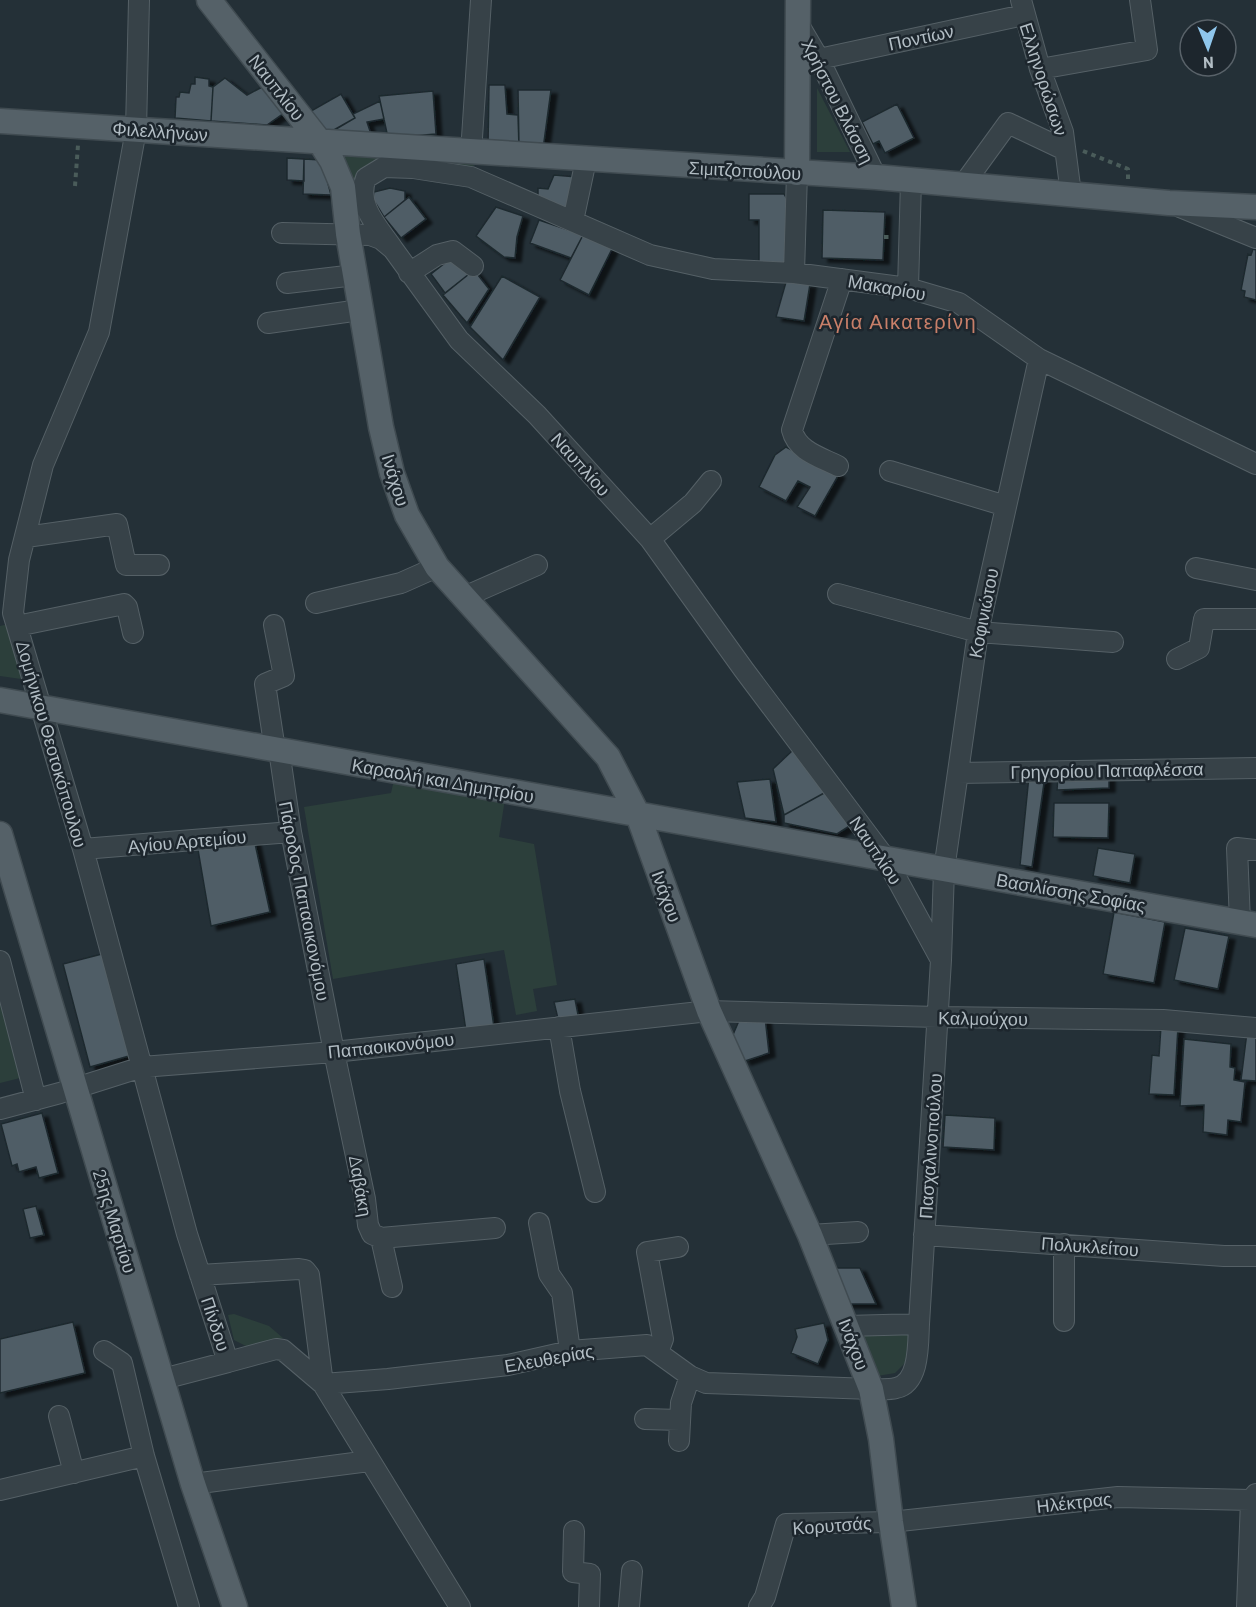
<svg xmlns="http://www.w3.org/2000/svg" width="1256" height="1607" font-family="Barlow,sans-serif">
<style>
.green{fill:#2c3f3b}
.building{fill:#4f5d66;stroke:#1e292f;stroke-width:1.5;filter:url(#shadow)}
.lines{fill:none;stroke-linecap:round;stroke-linejoin:round}
.minor-casing{stroke:#556066;stroke-width:22}
.major-casing{stroke:#404b51;stroke-width:27}
.path{stroke:#4a5c5a;stroke-width:4;stroke-dasharray:4.5 4.5;stroke-linecap:butt}
.minor{stroke:#374248;stroke-width:20}
.major{stroke:#556168;stroke-width:24}
.labels{text-anchor:middle;dominant-baseline:central;stroke-width:5;stroke-linejoin:round;paint-order:stroke}
.street-label{font-size:18px;fill:#b2bdc4;stroke:#1d262d}
.neighbourhood-label{font-size:20px;letter-spacing:1.5px;fill:#c87f69;stroke:#1d262d}
</style>
<defs>
<filter id="shadow"><feDropShadow dx="6" dy="4" stdDeviation="1.5" flood-color="#0009"/></filter>
</defs>
<rect width="100%" height="100%" fill="#243037"/>
<!-- green -->
<path class="green" d="M 817,88 L 850,152 L 817,152 Z
M 339,151 L 480,163 L 468,168 L 434,165 L 357,184 L 350,181 Z
M 9,624 L 28,680 L 0,676 L 0,626 Z
M 394,780 L 505,799 L 499,837 L 534,844 L 557,985 L 533,989 L 537,1011 L 516,1015 L 504,950 L 333,979 L 304,807 L 391,793 Z
M 0,994 L 24,1077 L 0,1083 Z
M 234,1314 L 269,1326 L 283,1338 L 248,1347 L 234,1340 L 228,1315 Z
M 855,1328 L 913,1328 L 906,1362 L 895,1373 L 877,1376 Z"/>
<!-- building -->
<path class="building" d="M 195,77 L 209,79 L 209,86 L 213,87 L 211,121 L 175,118 L 176,97 L 179,97 L 180,92 L 189,93 L 191,84 L 195,84 Z
M 225,78 L 247,95 L 264,86 L 284,113 L 267,125 L 211,121 L 213,87 Z
M 489,85 L 505,85 L 507,114 L 518,115 L 519,147 L 488,146 Z
M 518,90 L 551,90 L 543,149 L 519,147 Z
M 433,91 L 436,134 L 388,138 L 379,96 Z
M 341,94 L 355,118 L 325,135 L 311,111 Z
M 380,101 L 384,119 L 367,122 L 371,134 L 339,134 L 336,129 L 355,118 L 353,114 Z
M 897,104 L 914,138 L 885,153 L 879,141 L 873,144 L 862,122 Z
M 287,158 L 304,159 L 304,181 L 287,180 Z
M 304,159 L 322,160 L 331,195 L 303,194 Z
M 554,175 L 577,177 L 570,212 L 538,202 L 538,188 L 548,189 Z
M 390,188 L 405,191 L 405,200 L 384,217 L 373,199 L 374,192 Z
M 749,194 L 784,194 L 788,201 L 788,266 L 759,264 L 759,220 L 749,220 Z
M 409,197 L 426,219 L 401,238 L 384,217 Z
M 496,207 L 523,216 L 517,237 L 515,258 L 504,257 L 476,236 Z
M 823,210 L 885,212 L 883,260 L 822,258 Z
M 539,220 L 583,235 L 571,258 L 530,243 Z
M 583,235 L 612,249 L 589,295 L 560,280 Z
M 1253,249 L 1256,250 L 1256,300 L 1244,297 L 1245,291 L 1241,290 L 1248,254 L 1251,255 Z
M 454,256 L 469,274 L 445,293 L 431,274 Z
M 474,270 L 489,289 L 467,323 L 443,295 Z
M 502,276 L 540,297 L 503,360 L 470,327 Z
M 786,282 L 810,284 L 804,321 L 776,317 Z
M 786,447 L 839,474 L 815,516 L 797,507 L 810,487 L 798,481 L 786,501 L 759,487 L 775,455 Z
M 793,750 L 826,792 L 784,815 L 773,769 Z
M 1109,775 L 1109,788 L 1057,790 L 1058,776 Z
M 1029,776 L 1045,776 L 1032,867 L 1020,865 Z
M 770,779 L 776,822 L 745,818 L 737,782 Z
M 826,792 L 851,825 L 837,834 L 784,823 L 784,815 Z
M 1054,803 L 1109,803 L 1108,838 L 1053,837 Z
M 254,839 L 270,912 L 211,926 L 197,844 Z
M 1098,848 L 1135,854 L 1130,883 L 1093,876 Z
M 1114,912 L 1165,922 L 1154,983 L 1103,974 Z
M 1185,928 L 1229,936 L 1218,989 L 1174,980 Z
M 102,954 L 129,1056 L 90,1067 L 63,964 Z
M 484,959 L 494,1027 L 466,1031 L 456,964 Z
M 575,999 L 579,1020 L 559,1023 L 554,1002 Z
M 741,1016 L 765,1017 L 769,1053 L 745,1061 L 732,1037 Z
M 1161,1026 L 1178,1027 L 1174,1095 L 1149,1094 L 1152,1055 L 1159,1056 Z
M 1247,1032 L 1256,1033 L 1256,1081 L 1241,1080 Z
M 1184,1039 L 1231,1044 L 1230,1067 L 1235,1068 L 1234,1080 L 1245,1082 L 1241,1122 L 1228,1120 L 1227,1135 L 1203,1132 L 1204,1105 L 1180,1106 Z
M 42,1113 L 58,1173 L 39,1178 L 36,1167 L 19,1172 L 17,1164 L 12,1166 L 1,1124 Z
M 945,1115 L 995,1118 L 994,1150 L 943,1147 Z
M 36,1206 L 44,1235 L 30,1238 L 23,1209 Z
M 831,1268 L 860,1268 L 876,1304 L 847,1304 Z
M 73,1322 L 85,1373 L 0,1393 L 0,1339 Z
M 824,1323 L 828,1340 L 818,1364 L 791,1353 L 797,1337 L 795,1329 Z"/>
<g class="lines">
<defs>
<path id="minor" d="M 139,0 L 136,130 L 99,332 L 43,465 L 19,560 L 13,613 L 83,849 L 187,1234 L 228,1362 L 276,1349 L 283,1350 L 323,1384 L 460,1607
M 1021,0 L 1040,69 L 1063,132 L 1071,194
M 799,25 L 819,59 L 876,177
M 819,59 L 1024,15
M 1040,69 L 1147,50 L 1140,0
M 471,153 L 481,0
M 963,185 L 1008,123 L 1065,150
M 1180,207 L 1256,238
M 573,221 L 586,160
M 282,233 L 370,235 L 381,239 L 393,249 L 459,340 L 537,415 L 650,539 L 744,670 L 886,859 L 941,960
M 393,249 C 379,228 355,205 366,178 L 384,167 L 413,168 L 471,177 L 650,255 L 713,269 L 794,273 L 908,288 L 959,303 L 1039,359 L 1256,464
M 409,273 L 437,255 L 453,251 L 473,266
M 794,273 L 797,173
M 287,283 L 355,275
M 908,288 L 911,181
M 268,323 L 360,310
M 838,466 C 820,457 797,451 792,430 L 842,279
M 890,471 L 1006,506
M 26,537 L 117,524 L 126,565 L 159,565
M 650,539 L 693,503 L 711,481
M 1196,568 L 1256,580
M 838,594 L 978,632 L 1113,642
M 464,597 L 537,565
M 316,603 L 401,583 L 437,567
M 274,625 L 284,676 L 265,684 L 275,750
M 17,626 L 124,604 L 127,607 L 133,633
M 1177,659 L 1199,648 L 1204,619 L 1256,619
M 279,750 L 291,832 L 334,1052 L 365,1199 L 368,1225 L 372,1234 L 381,1238 L 495,1228
M 958,773 L 1256,768
M 83,849 L 291,832
M 1240,922 L 1237,848 L 1256,850
M 0,961 L 36,1100
M 559,1027 L 570,1091 L 595,1192
M 0,1109 L 60,1093 L 142,1067 L 334,1052 L 709,1011 L 938,1017 L 1163,1020 L 1256,1028
M 539,1223 L 549,1274 L 562,1293 L 570,1351
M 810,1235 L 858,1232
M 924,1235 L 1224,1256 L 1256,1256
M 381,1238 L 392,1287
M 1064,1244 L 1064,1321
M 200,1275 L 299,1269 L 305,1270 L 309,1275 L 323,1384 L 388,1379 L 508,1365 L 570,1351 L 647,1345 L 690,1376 L 706,1383 L 871,1389 C 879,1389 888,1390 896,1388 C 920,1383 918,1343 919,1324 L 941,960 L 944,870 L 978,632 L 1039,359
M 847,1326 L 919,1324
M 104,1351 L 122,1363 L 144,1456 L 189,1607
M 658,1352 L 663,1339 L 647,1252 L 678,1247
M 163,1379 L 228,1362
M 59,1416 L 74,1473
M 645,1419 L 680,1420
M 679,1441 L 681,1403 L 690,1376
M 193,1484 L 369,1461
M 0,1490 L 144,1456
M 574,1531 L 573,1572 L 590,1574 L 589,1607
M 629,1607 L 632,1571
M 759,1607 L 765,1597 L 786,1524 L 891,1522 L 1118,1497 L 1251,1500 L 1256,1494
M 1247,1607 L 1251,1500"/>
<path id="major" d="M 209,0 L 320,142 L 332,161 L 343,187 L 348,234 L 381,427 L 392,473 L 407,515 L 437,567 L 608,757 L 638,815 L 709,1011 L 810,1235 L 871,1389 L 881,1439 L 891,1522 L 904,1607
M 0,121 L 876,177 L 1169,203 L 1256,207
M 797,173 L 798,0
M 0,700 L 1256,925
M 0,834 L 193,1484 L 235,1607"/>
</defs>
<!-- minor casing -->
<use href="#minor" class="minor-casing"/>
<!-- major casing -->
<use href="#major" class="major-casing"/>
<!-- path -->
<path class="path" d="M 1083,151 L 1128,169 L 1128,180
M 75,186 L 78,145
M 884,237 L 893,237"/>
<!-- minor -->
<use href="#minor" class="minor"/>
<!-- major -->
<use href="#major" class="major"/>
</g>
<g class="labels">
<!-- street labels -->
<g class="street-label">
<text transform="translate(921 37) rotate(-12)">Ποντίων</text>
<text transform="translate(1044 79) rotate(72)">Ελληνορώσων</text>
<text transform="translate(277 87) rotate(52)">Ναυπλίου</text>
<text transform="translate(838 101) rotate(63)">Χρήστου Βλάσση</text>
<text transform="translate(160 131) rotate(4)">Φιλελλήνων</text>
<text transform="translate(745 170) rotate(3)">Σιμιτζοπούλου</text>
<text transform="translate(887 287) rotate(10)">Μακαρίου</text>
<text transform="translate(581 464) rotate(48)">Ναυπλίου</text>
<text transform="translate(396 480) rotate(73)">Ινάχου</text>
<text transform="translate(983 613) rotate(-79)">Κοφινιώτου</text>
<text transform="translate(52 744) rotate(74)">Δομήνικου Θεοτοκόπουλου</text>
<text transform="translate(1107 770) rotate(-1)">Γρηγορίου Παπαφλέσσα</text>
<text transform="translate(443 780) rotate(10)">Καραολή και Δημητρίου</text>
<text transform="translate(187 841) rotate(-5)">Αγίου Αρτεμίου</text>
<text transform="translate(876 850) rotate(56)">Ναυπλίου</text>
<text transform="translate(1071 892) rotate(10)">Βασιλίσσης Σοφίας</text>
<text transform="translate(667 896) rotate(70)">Ινάχου</text>
<text transform="translate(305 901) rotate(79)">Πάροδος Παπαοικονόμου</text>
<text transform="translate(983 1018) rotate(1)">Καλμούχου</text>
<text transform="translate(391 1045) rotate(-6)">Παπαοικονόμου</text>
<text transform="translate(930 1146) rotate(-86)">Πασχαλινοπούλου</text>
<text transform="translate(361 1186) rotate(80)">Δαβάκη</text>
<text transform="translate(115 1221) rotate(73)">25ης Μαρτίου</text>
<text transform="translate(1090 1246) rotate(4)">Πολυκλείτου</text>
<text transform="translate(216 1324) rotate(72)">Πίνδου</text>
<text transform="translate(854 1344) rotate(69)">Ινάχου</text>
<text transform="translate(549 1358) rotate(-10)">Ελευθερίας</text>
<text transform="translate(1074 1502) rotate(-6)">Ηλέκτρας</text>
<text transform="translate(832 1525) rotate(-4)">Κορυτσάς</text>
</g>
<!-- neighbourhood labels -->
<g class="neighbourhood-label">
<text x="898" y="321">Αγία Αικατερίνη</text>
</g>
</g>
<!-- north arrow -->
<g transform="translate(1208 48) rotate(178)"><circle r="28" fill="#1d262d" stroke="#596269" stroke-width="1.5"/>
<path d="M0-4.5L10 22L0 15L-10 22Z" fill="#8fc6ec"/>
<text y="-9" font-size="16" font-weight="bold" text-anchor="middle" fill="#b2bdc4">N</text>
</g>
</svg>
